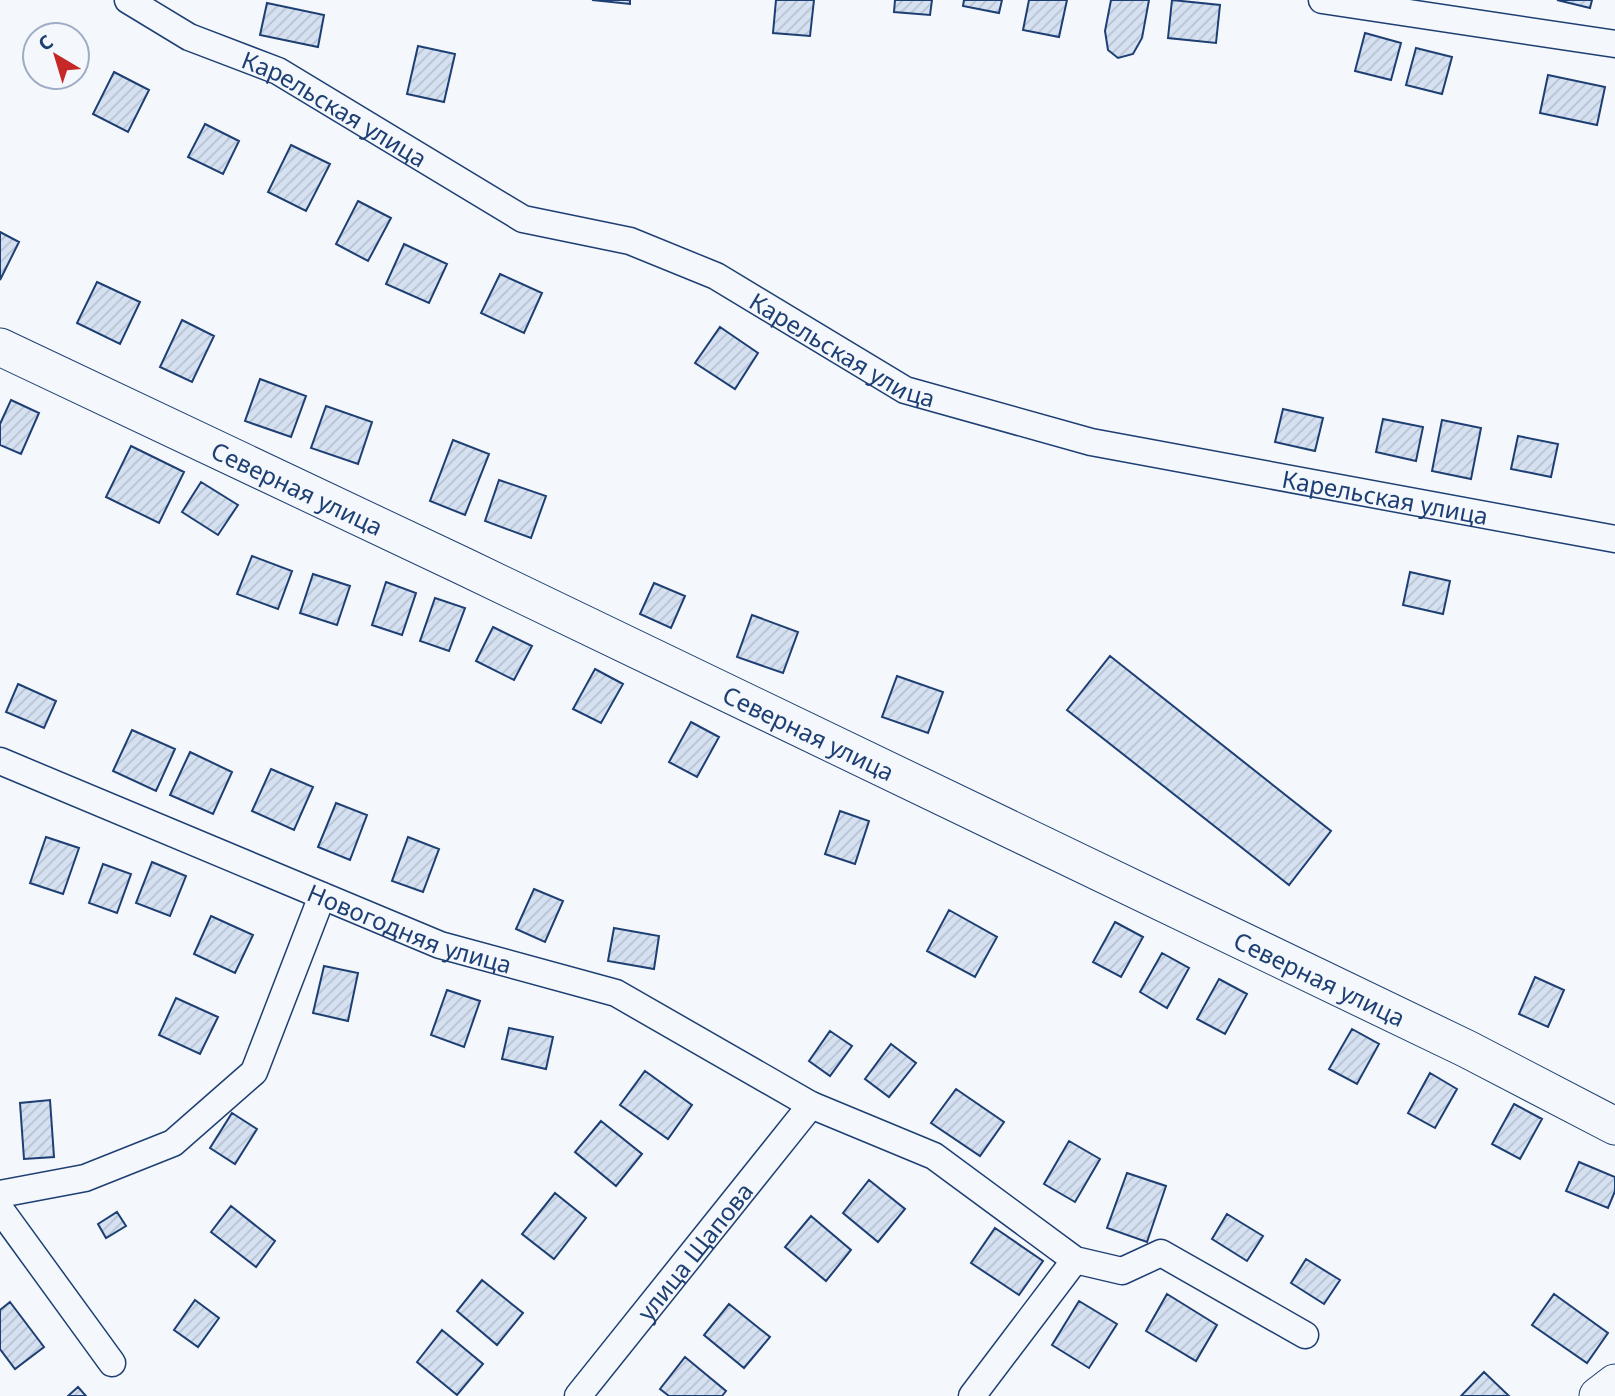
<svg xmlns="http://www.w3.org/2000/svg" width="1615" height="1396" font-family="'Noto Sans',sans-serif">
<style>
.building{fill:url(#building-hatch);stroke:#1d3f73;stroke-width:2}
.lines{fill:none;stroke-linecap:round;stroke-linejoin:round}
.minor-casing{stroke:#1d3f73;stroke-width:29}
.secondary-casing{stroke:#1d3f73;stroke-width:39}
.minor{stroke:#f4f7fb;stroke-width:26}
.secondary{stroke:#f4f7fb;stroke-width:37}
.labels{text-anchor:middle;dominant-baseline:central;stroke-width:5;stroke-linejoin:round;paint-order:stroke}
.street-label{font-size:24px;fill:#1d3f73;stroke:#f4f7fb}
</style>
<defs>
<pattern id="building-hatch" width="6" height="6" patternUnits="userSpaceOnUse" patternTransform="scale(1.75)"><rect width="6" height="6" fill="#d5e0f0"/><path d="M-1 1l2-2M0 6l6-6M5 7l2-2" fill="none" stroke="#b6c1d1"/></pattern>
</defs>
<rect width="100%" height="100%" fill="#f4f7fb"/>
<!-- building -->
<path class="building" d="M 592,0 L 630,0 L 630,4 Z
M 776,0 L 814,0 L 810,36 L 773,33 Z
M 895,0 L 932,0 L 930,15 L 894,12 Z
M 964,0 L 1002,0 L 999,13 L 963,6 Z
M 1029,0 L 1067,0 L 1059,37 L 1023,30 Z
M 1111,0 L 1149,0 L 1142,38 L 1133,54 L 1118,58 L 1108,50 L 1105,31 Z
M 1172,0 L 1220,5 L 1216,43 L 1168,38 Z
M 1557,0 L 1592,0 L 1590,8 Z
M 267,3 L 324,15 L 318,47 L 260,35 Z
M 1365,33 L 1401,43 L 1391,80 L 1355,71 Z
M 418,46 L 455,54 L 444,102 L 407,94 Z
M 1416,48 L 1452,57 L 1442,94 L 1406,85 Z
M 114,72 L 149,90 L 128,132 L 93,114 Z
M 1548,75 L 1605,87 L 1597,125 L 1540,113 Z
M 205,124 L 239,141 L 223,174 L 188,157 Z
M 291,145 L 330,164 L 306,211 L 268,192 Z
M 358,201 L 391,218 L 368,261 L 336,244 Z
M 0,232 L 19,242 L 0,280 Z
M 404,244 L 447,264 L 429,303 L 386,284 Z
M 500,274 L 542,293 L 524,333 L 481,313 Z
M 97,282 L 140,302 L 120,344 L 77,323 Z
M 182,320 L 214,336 L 192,382 L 160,367 Z
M 720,327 L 758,353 L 735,389 L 695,363 Z
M 260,379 L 306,396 L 291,437 L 245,421 Z
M 11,400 L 39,413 L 21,454 L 0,445 L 0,424 Z
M 326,406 L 372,422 L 358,464 L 311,448 Z
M 1283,409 L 1323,418 L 1315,451 L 1275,442 Z
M 1383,419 L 1423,427 L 1416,461 L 1376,452 Z
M 1442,420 L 1481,428 L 1471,479 L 1432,471 Z
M 1518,436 L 1558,444 L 1551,477 L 1511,469 Z
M 453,440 L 489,454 L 465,515 L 430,501 Z
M 131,446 L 184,472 L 159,523 L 106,497 Z
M 499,480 L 546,496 L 531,538 L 485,521 Z
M 201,482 L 238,505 L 218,535 L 182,512 Z
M 252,556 L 292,571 L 278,609 L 237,594 Z
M 1410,572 L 1450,581 L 1443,614 L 1403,605 Z
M 313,574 L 350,586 L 337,625 L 300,613 Z
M 386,582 L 416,593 L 402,635 L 372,625 Z
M 654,583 L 685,596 L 671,628 L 640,614 Z
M 435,598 L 465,608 L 449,651 L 420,641 Z
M 752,615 L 798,632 L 783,673 L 737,657 Z
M 493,627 L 532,646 L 514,680 L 476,661 Z
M 1110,656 L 1331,831 L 1289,885 L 1067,710 Z
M 595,669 L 623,684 L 601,723 L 573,709 Z
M 897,676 L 943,692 L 928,733 L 882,717 Z
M 18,684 L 56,701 L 44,728 L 6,712 Z
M 691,722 L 719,737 L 697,777 L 669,762 Z
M 132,730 L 175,749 L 156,791 L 113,771 Z
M 190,752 L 232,772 L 213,814 L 170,795 Z
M 271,769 L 313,787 L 294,830 L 252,811 Z
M 336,803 L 367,815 L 350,860 L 318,847 Z
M 840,811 L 869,821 L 855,864 L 825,854 Z
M 46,837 L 79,848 L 63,894 L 30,883 Z
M 408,837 L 439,849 L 423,892 L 392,881 Z
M 152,862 L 186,876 L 170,916 L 136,903 Z
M 103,864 L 131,874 L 117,913 L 89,903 Z
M 534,889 L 563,901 L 545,942 L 516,929 Z
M 949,910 L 997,937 L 975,977 L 927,951 Z
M 211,916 L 253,935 L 235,973 L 194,954 Z
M 1115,922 L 1143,937 L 1121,977 L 1093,962 Z
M 614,928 L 659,936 L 654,969 L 608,961 Z
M 1162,953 L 1189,968 L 1167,1008 L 1140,992 Z
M 324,966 L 358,973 L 348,1021 L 313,1013 Z
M 1535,977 L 1564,990 L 1548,1027 L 1519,1014 Z
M 1219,979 L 1247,994 L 1225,1034 L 1197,1019 Z
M 447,990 L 480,1001 L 464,1047 L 431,1035 Z
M 176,998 L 218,1017 L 200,1054 L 159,1035 Z
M 509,1028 L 553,1037 L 546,1069 L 502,1059 Z
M 1352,1029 L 1379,1044 L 1357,1084 L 1329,1069 Z
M 830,1031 L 852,1046 L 830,1076 L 809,1061 Z
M 891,1044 L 916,1063 L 889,1097 L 865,1079 Z
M 645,1071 L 692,1105 L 668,1139 L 620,1105 Z
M 1430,1073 L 1457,1089 L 1435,1128 L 1408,1113 Z
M 956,1089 L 1004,1122 L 980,1156 L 931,1123 Z
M 50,1100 L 54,1157 L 24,1159 L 20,1103 Z
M 1514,1104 L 1542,1119 L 1520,1159 L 1492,1144 Z
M 232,1113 L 257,1129 L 235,1164 L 210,1148 Z
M 601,1121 L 642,1154 L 616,1186 L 575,1152 Z
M 1069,1141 L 1100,1159 L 1075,1202 L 1044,1184 Z
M 1579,1162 L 1615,1177 L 1615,1191 L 1608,1208 L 1566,1191 Z
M 1127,1173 L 1166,1186 L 1147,1242 L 1107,1228 Z
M 869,1180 L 905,1209 L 878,1242 L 843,1213 Z
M 555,1193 L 586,1218 L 554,1259 L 522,1234 Z
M 231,1206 L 275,1241 L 256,1267 L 211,1232 Z
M 117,1212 L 126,1226 L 106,1238 L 98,1224 Z
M 1227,1214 L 1263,1236 L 1247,1261 L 1212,1239 Z
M 811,1216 L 851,1250 L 826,1281 L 785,1247 Z
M 995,1228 L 1043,1261 L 1019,1295 L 971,1263 Z
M 1306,1259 L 1340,1280 L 1324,1304 L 1291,1283 Z
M 482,1280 L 523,1313 L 497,1345 L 457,1311 Z
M 1167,1294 L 1217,1325 L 1196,1361 L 1146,1331 Z
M 1554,1294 L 1608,1333 L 1587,1363 L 1532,1325 Z
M 195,1300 L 219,1318 L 198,1347 L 174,1330 Z
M 1079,1301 L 1117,1324 L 1089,1368 L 1052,1345 Z
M 10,1302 L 44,1347 L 15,1369 L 0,1349 L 0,1310 Z
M 729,1304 L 770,1337 L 744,1368 L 704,1335 Z
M 442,1330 L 483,1364 L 457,1395 L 417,1362 Z
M 685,1357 L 726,1391 L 722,1396 L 669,1396 L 660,1389 Z
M 1484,1372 L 1509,1396 L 1461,1396 Z
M 78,1387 L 86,1396 L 68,1396 Z"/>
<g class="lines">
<defs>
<g id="minor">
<path id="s1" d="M 128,0 L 189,37 L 278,71 L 523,219 L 630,241 L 716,276 L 905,390 L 1091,442 L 1615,539"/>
<path d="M 1322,0 L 1615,44"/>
<path id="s2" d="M 0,761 L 440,945 L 616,993 L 811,1105 L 934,1156 L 1075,1260 L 1122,1271 L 1161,1253 L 1305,1335"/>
<path d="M 0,1194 L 85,1178 L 173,1143 L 254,1072 L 322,896"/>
<path d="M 0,1209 L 112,1363"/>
<path id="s3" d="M 578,1396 L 811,1105"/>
<path d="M 972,1396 L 1075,1260"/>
</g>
<g id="secondary">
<path id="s4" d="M 0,347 L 463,566 L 1467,1049 L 1615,1126"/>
<path d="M 1598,1396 L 1615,1383"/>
</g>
</defs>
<!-- minor casing -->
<use href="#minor" class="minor-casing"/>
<!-- secondary casing -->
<use href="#secondary" class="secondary-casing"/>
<!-- minor -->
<use href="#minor" class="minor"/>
<!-- secondary -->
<use href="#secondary" class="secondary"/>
</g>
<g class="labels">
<!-- street labels -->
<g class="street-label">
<text stroke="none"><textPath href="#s1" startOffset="234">Карельская улица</textPath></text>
<text stroke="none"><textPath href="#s1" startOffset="802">Карельская улица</textPath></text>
<text stroke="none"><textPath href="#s4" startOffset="329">Северная улица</textPath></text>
<text stroke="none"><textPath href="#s1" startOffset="1368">Карельская улица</textPath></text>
<text stroke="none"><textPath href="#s4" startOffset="896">Северная улица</textPath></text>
<text stroke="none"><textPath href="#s2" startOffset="443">Новогодняя улица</textPath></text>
<text stroke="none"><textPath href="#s4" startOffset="1463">Северная улица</textPath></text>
<text stroke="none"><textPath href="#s3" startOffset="186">улица Щапова</textPath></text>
</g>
</g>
<!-- north arrow -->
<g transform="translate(56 56) rotate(322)"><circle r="33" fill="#f4f7fb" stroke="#9eadc5" stroke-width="2"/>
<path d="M0-5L12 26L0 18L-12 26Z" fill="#c62828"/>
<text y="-10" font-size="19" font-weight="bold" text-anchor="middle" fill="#1d3f73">С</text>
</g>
</svg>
